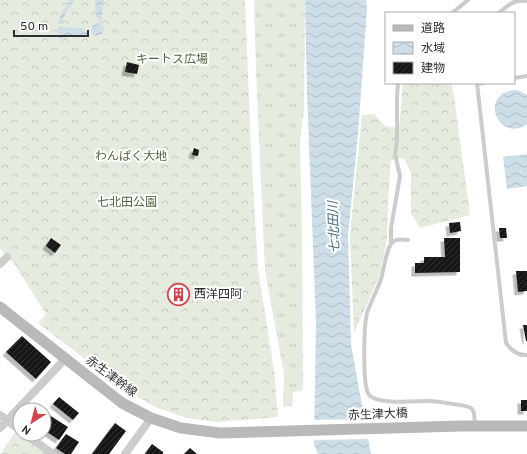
<svg xmlns="http://www.w3.org/2000/svg" width="527" height="454" font-family="Overpass,'Noto Sans JP',sans-serif">
<style>
.grass{fill:url(#grass-tufts)}
.forest{fill:url(#forest-crowns)}
.water{fill:url(#water-waves)}
.pier{fill:#fff}
.building{fill:url(#building-hatch);filter:url(#shadow)}
.lines{fill:none;stroke-linecap:round;stroke-linejoin:round}
.lane{stroke:#ccc;stroke-width:4}
.street{stroke:#ccc;stroke-width:8}
.secondary{stroke:#b9b9b9;stroke-width:11}
.labels{text-anchor:middle;dominant-baseline:central;stroke-width:4;stroke-linejoin:round;paint-order:stroke}
.park-label{font-size:12px;fill:#526740;stroke:#fff}
.poi-label{font-size:12px;fill:#2f2f2f;stroke:#fff;text-anchor:start}
.street-label{font-size:12px;fill:#2f2f2f;stroke:#fff}
.water-label{font-size:13px;font-style:italic;fill:#446f8b;stroke:#fff}
</style>
<defs>
<pattern id="grass-tufts" width="24" height="20" patternUnits="userSpaceOnUse"><rect width="24" height="20" fill="#e5ebdf"/><path d="M3 7l-1-3M5 7V3M7 7l1-3M15 17l-1-3M17 17v-4M19 17l1-3" fill="none" stroke="#c5cac0"/></pattern>
<pattern id="forest-crowns" width="20" height="18" patternUnits="userSpaceOnUse"><rect width="20" height="18" fill="#e5ebdf"/><path d="M2 6a3 3 0 1 1 6 0M12 15a3 3 0 1 1 6 0" fill="none" stroke="#c5cac0"/></pattern>
<pattern id="water-waves" width="16" height="10" patternUnits="userSpaceOnUse"><rect width="16" height="10" fill="#cddee9"/><path d="M0 5q4-4 8 0t8 0" fill="none" stroke="#b0bfc8"/></pattern>
<pattern id="building-hatch" width="6" height="6" patternUnits="userSpaceOnUse"><rect width="6" height="6" fill="#161616"/><path d="M-1 1l2-2M0 6l6-6M5 7l2-2" fill="none" stroke="#303030"/></pattern>
<filter id="shadow"><feDropShadow dx="-3.5" dy="3.5" stdDeviation="0" flood-color="#0004"/></filter>
</defs>
<rect width="100%" height="100%" fill="#fff"/>
<!-- grass -->
<path class="grass" d="M 254,0 L 305,0 L 304,110 L 300,141 L 302,239 L 303,390 L 293,392 L 292,406 L 283,407 L 284,374 L 265,270 L 256,70 Z"/>
<!-- forest -->
<path class="forest" d="M 0,0 L 245,0 L 251,149 L 258,269 L 274,370 L 278,417 L 217,422 L 187,418 L 155,407 L 124,389 L 38,323 L 46,314 L 15,265 L 0,249 Z
M 403,83 L 451,83 L 454,96 L 470,215 L 420,228 L 411,213 L 411,173 L 404,158 L 391,160 L 388,204 L 387,238 L 379,277 L 354,333 L 350,236 L 362,115 L 374,114 L 385,126 L 399,128 Z
M 16,431 L 20,434 L 49,454 L 0,454 Z"/>
<!-- water -->
<path class="water" d="M 70,0 L 75,0 C 69,7 64,14 62,24 L 58,23 L 61,14 Z
M 95,0 L 104,0 L 101,23 L 99,22 L 99,18 L 96,17 Z
M 305,0 L 366,0 L 367,9 L 358,134 L 348,236 L 351,345 L 371,454 L 318,454 L 314,444 L 316,322 L 307,93 Z
M 98,23 L 103,26 L 104,30 L 102,34 L 97,36 L 93,35 L 91,31 L 93,25 Z
M 58,27 L 84,28 L 85,32 L 88,32 L 88,34 L 59,39 Z
M 514,90 L 520,91 L 527,95 L 527,124 C 500,144 477,95 514,90 Z
M 527,154 L 527,186 L 507,189 L 503,157 Z"/>
<!-- pier -->
<path class="pier" d="M 367,419 L 370,439 L 312,440 L 312,420 Z"/>
<!-- building -->
<path class="building" d="M 127,62 L 139,65 L 137,74 L 125,72 Z
M 194,148 L 199,150 L 198,156 L 192,155 Z
M 460,222 L 461,231 L 450,233 L 449,223 Z
M 499,228 L 506,228 L 507,238 L 500,238 Z
M 51,238 L 61,245 L 55,253 L 46,246 Z
M 444,238 L 460,238 L 460,272 L 415,273 L 415,263 L 424,263 L 424,257 L 445,257 Z
M 516,271 L 527,271 L 527,291 L 518,292 Z
M174 295a5 5 0 1 1 10 0a5 5 0 1 1-10 0Z
M 523,325 L 527,325 L 527,341 L 526,341 Z
M 22,336 L 51,362 L 36,379 L 6,352 Z
M 59,397 L 79,413 L 73,420 L 53,404 Z
M 521,400 L 527,400 L 527,411 L 521,411 Z
M 46,413 L 68,427 L 59,440 L 44,430 L 44,415 Z
M 115,423 L 126,431 L 109,454 L 92,454 Z
M 66,434 L 79,442 L 71,454 L 65,454 L 56,448 Z
M 152,444 L 163,452 L 163,454 L 145,454 Z
M 190,448 L 197,454 L 184,454 Z"/>
<g class="lines">
<!-- lane -->
<path class="lane" d="M 452,13 L 468,0
M 499,13 C 509,4 513,0 527,1
M 514,78 L 527,76
M 477,83 L 506,343 C 511,350 517,356 527,355
M 477,84 L 484,83
M 408,240 C 403,240 397,238 393,242 C 386,247 384,270 381,279 C 377,291 371,301 367,313 C 364,325 362,386 369,395 C 378,405 416,401 429,401 C 437,401 445,403 453,404 C 458,405 466,405 471,408 C 476,412 474,420 475,426
M 391,242 L 391,228 L 400,176 L 395,154 L 397,141 L 397,96 L 398,83"/>
<!-- street -->
<path class="street" d="M 0,264 L 7,257
M 0,415 L 20,430
M 0,428 L 65,359
M 25,434 L 53,454
M 125,454 L 151,418"/>
<!-- secondary -->
<path class="secondary" d="M 0,307 L 122,403 L 151,418 L 181,428 L 220,433 L 461,426 L 527,426"/>
</g>
<!-- icons -->
<defs>
<symbol id="building-ring" viewBox="-11 -11 22 22"><circle r="9.5" fill="#fff" stroke="#d6424c" stroke-width="1.5"/><path d="M-4-6H4V6H1V3H-1V6H-4ZM-2.5-4.3h1.7v1.8h-1.7ZM.8-4.3h1.7v1.8H.8ZM-2.5-1h1.7V.8h-1.7ZM.8-1h1.7V.8H.8Z" fill="#d6424c"/></symbol>
</defs>
<g fill-rule="evenodd">
<use href="#building-ring" x="166" y="282" width="25" height="25"/>
</g>
<g class="labels">
<!-- park labels -->
<g class="park-label">
<text x="172" y="60">キートス広場</text>
<text x="131" y="157">わんぱく大地</text>
<text x="127" y="203">七北田公園</text>
</g>
<!-- poi labels -->
<g class="poi-label">
<text x="194" y="295">西洋四阿</text>
</g>
<!-- street labels -->
<g class="street-label">
<text transform="translate(111 377) rotate(36)">赤生津幹線</text>
<text transform="translate(378 415) rotate(-2)">赤生津大橋</text>
</g>
<!-- water labels -->
<g class="water-label">
<text transform="translate(335 227) rotate(-92)">七北田川</text>
</g>
</g>
<!-- legend -->
<rect x="385" y="12" width="130" height="72" fill="#ffffff" stroke="#acacac"/>
<rect x="393" y="25" width="20" height="6" fill="#b9b9b9" stroke="#acacac"/>
<text x="421" y="32" font-size="12" fill="#2f2f2f">道路</text>
<rect x="393" y="42" width="20" height="12" fill="url(#water-waves)" stroke="#acacac"/>
<text x="421" y="52" font-size="12" fill="#2f2f2f">水域</text>
<rect x="393" y="62" width="20" height="12" fill="url(#building-hatch)" stroke="#acacac"/>
<text x="421" y="72" font-size="12" fill="#2f2f2f">建物</text>
<!-- north arrow -->
<g transform="translate(32 422) rotate(216)"><circle r="19" fill="#ffffff" stroke="#acacac"/>
<path d="M0-3L7 15L0 10L-7 15Z" fill="#d6424c"/>
<text y="-6" font-size="11" font-weight="bold" text-anchor="middle" fill="#2f2f2f">N</text>
</g>
<!-- scale -->
<path d="M14 30v6h74v-6" fill="none" stroke="#2f2f2f" stroke-width="2"/>
<text x="20" y="30" font-size="12" fill="#2f2f2f" stroke="#ffffff" stroke-width="3" paint-order="stroke">50 m</text>
</svg>
